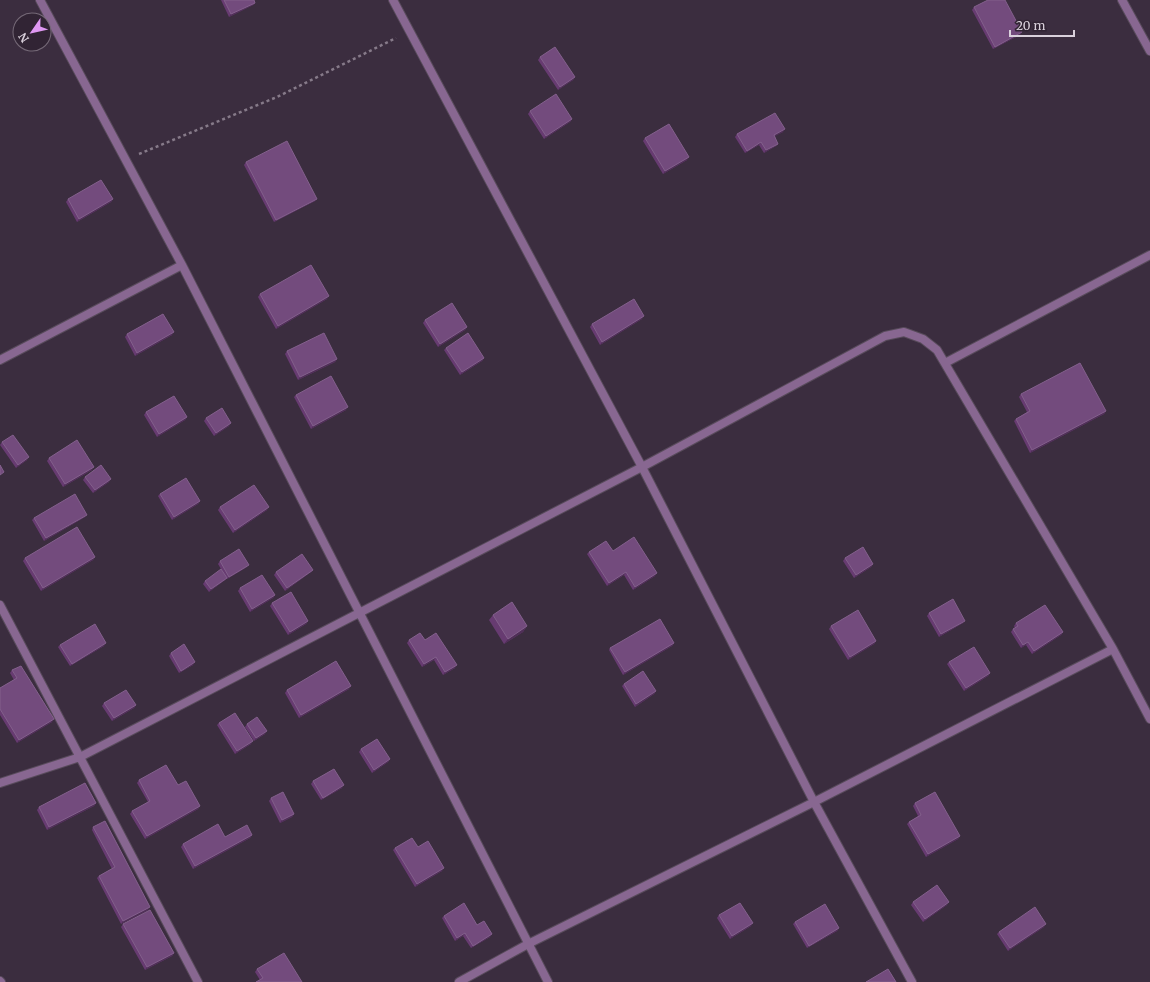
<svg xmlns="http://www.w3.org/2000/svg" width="1150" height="982" viewBox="0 0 1150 982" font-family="Merriweather,serif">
<rect width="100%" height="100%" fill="#3b2d3f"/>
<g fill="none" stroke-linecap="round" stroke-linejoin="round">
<defs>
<path id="street" d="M40 0 182 265 548 982
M393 0 642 467 885 336 904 332 923 339 937 350 1113 649 1150 719
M1122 0 1150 51
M0 360 182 265
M945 363 1150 255
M0 605 198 982
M0 783 80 757 642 467 814 802 912 982
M0 981 1 982
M459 982 528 944 814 802 1113 649"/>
</defs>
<use href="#street" stroke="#584b5b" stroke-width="10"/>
<path stroke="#867a89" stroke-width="2.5" stroke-dasharray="3 3" stroke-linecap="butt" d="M139 154 277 97 396 38"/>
<use href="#street" stroke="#886791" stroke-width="8"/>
</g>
<path fill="#673b71" d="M221 0H254L255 3 253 5 229 17Z
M974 7 1020 35 993 49 972 10Z
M540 57 575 77 573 80 558 90 538 60Z
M530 111 572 119 570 122 544 139 528 114Z
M783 132 774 136 778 144 776 146 764 153 759 145 745 153 735 137 737 134Z
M645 138 687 160 663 174 643 141Z
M246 162 315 201 274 222 244 165Z
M68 199H113L111 202 77 222 66 202Z
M260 294 327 299 276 329 258 297Z
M642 319 600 345 590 327 592 324Z
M425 320 467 327 465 330 438 347 423 323Z
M127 334 172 335 135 356 125 337Z
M446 348 484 358 482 361 460 375 444 350Z
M287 351 337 359 335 362 298 380 285 354Z
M1021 394 1106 411 1104 414 1030 453 1014 421 1016 419 1027 412 1019 397Z
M296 395 346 410 311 429 294 397Z
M146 412 187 417 185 420 157 437 144 415Z
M206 418 229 426 214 436 204 421Z
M2 442 27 460 16 468 0 445Z
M49 458 92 470 63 487 47 461Z
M85 477 109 482 93 493 83 480Z
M160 494 200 501 198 504 172 520 158 496Z
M220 507 267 510 233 533 218 510Z
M85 517 44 541 32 520 34 518Z
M613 551 655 576 633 590 624 575 607 586 587 554 589 552Z
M95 557 93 560 41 591 23 561 25 558Z
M845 558 873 564 871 567 854 578 843 561Z
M220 561 247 567 227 579 226 578 225 580 209 592 203 584 205 581 224 574 218 564Z
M313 570 311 572 285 591 274 575 276 572Z
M240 588 275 595 273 598 250 612 238 591Z
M272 603 308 621 306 624 288 635 270 606Z
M929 613 963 623 939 637 927 616Z
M493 615 527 626 523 632 504 644 489 620Z
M1016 623 1063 632 1061 635 1032 654 1026 645 1021 648 1011 632 1013 629 1015 628 1014 626Z
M831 626 876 641 874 644 848 660 829 629Z
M409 640H425L455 668 443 675 434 660 422 667 407 643Z
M674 643 672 646 623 675 609 650 610 648Z
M60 645 104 646 70 666 58 647Z
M171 653 193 665 179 673 169 656Z
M949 662 990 673 988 676 964 691 947 664Z
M12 670 52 722 17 743 0 715V688L14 680 10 673Z
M624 684 656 691 654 694 635 707 622 686Z
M349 689 299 718 285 693 287 690Z
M104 703 136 705 134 708 112 721 102 706Z
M219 723 251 744 235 754 217 725Z
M247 724 265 734 254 741 245 727Z
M361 749 390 759 388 762 372 773 359 752Z
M139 780 200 806 198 809 145 839 130 814 132 811 148 802 137 783Z
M313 781 342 788 321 800 311 784Z
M271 798 294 814 292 817 280 823 269 801Z
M96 803 94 806 47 830 37 810 39 807Z
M915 803 960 836 958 839 926 857 907 824 909 822 918 816 913 806Z
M93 827 148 910 121 924 97 878 99 876 112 869 92 830Z
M252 835 250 838 193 869 181 847 183 844 225 837Z
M418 847 442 871 415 887 393 850 395 848Z
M913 902 947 905 923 922 911 905Z
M719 915 751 926 730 939 717 918Z
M444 916 477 925 490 937 471 948 463 936 455 941 442 918Z
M795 922 839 928 837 931 807 948 793 924Z
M123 924 174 953 172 956 145 970 121 927Z
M1044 927 1008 951 997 934 999 932Z
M257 969 302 982 260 980 255 972Z"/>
<path fill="#502f58" d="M255 3 253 5 229 17 231 14Z
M1022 32 1020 35 993 49 995 47Z
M575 77 573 80 558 90 560 87Z
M572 119 570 122 544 139 546 136Z
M785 129 783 132 772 138 774 135Z
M761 142 759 145 745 153 747 151Z
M778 144 776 146 764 153 766 150Z
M689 157 687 160 663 174 665 171Z
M113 199 111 202 77 222 79 219Z
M317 199 315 201 274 222 276 220Z
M329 296 327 299 276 329 278 326Z
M644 316 642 319 600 345 602 342Z
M467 327 465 330 438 347 440 344Z
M174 332 172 335 135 356 137 353Z
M484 358 482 361 460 375 462 372Z
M337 359 335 362 298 380 300 377Z
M348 407 346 410 311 429 313 426Z
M1106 411 1104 414 1030 453 1032 450Z
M187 417 185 420 157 437 159 434Z
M231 423 229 426 214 436 216 433Z
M29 457 27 460 16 468 18 465Z
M94 467 92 470 63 487 65 484Z
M111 479 109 482 93 493 95 490Z
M200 501 198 504 172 520 174 517Z
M269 507 267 510 233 533 235 530Z
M87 515 85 517 44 541 46 538Z
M95 557 93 560 41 591 43 588Z
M873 564 871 567 854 578 856 575Z
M249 565 247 567 227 579 229 577Z
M313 570 311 572 285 591 287 588Z
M626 572 624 575 607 586 609 583Z
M657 573 655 576 633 590 635 587Z
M227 578 225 580 209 592 211 589Z
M275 595 273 598 250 612 252 609Z
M308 621 306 624 288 635 290 632Z
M965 621 963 623 939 637 941 634Z
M527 626 523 632 504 644 508 639Z
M1063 632 1061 635 1032 654 1034 651Z
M876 641 874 644 848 660 850 657Z
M1028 642 1026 645 1021 648 1023 645Z
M106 643 104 646 70 666 72 664Z
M674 643 672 646 623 675 625 672Z
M436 657 434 660 422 667 424 664Z
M195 662 193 665 179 673 181 671Z
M457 665 455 668 443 675 445 672Z
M990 673 988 676 964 691 966 688Z
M351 686 349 689 299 718 301 715Z
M656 691 654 694 635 707 636 704Z
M136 705 134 708 112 721 114 718Z
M54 719 52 722 17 743 19 740Z
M267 731 265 734 254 741 256 738Z
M253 741 251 744 235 754 237 751Z
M390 759 388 762 372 773 374 770Z
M344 785 342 788 321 800 323 798Z
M96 803 94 806 47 830 49 827Z
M200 806 198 809 145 839 147 836Z
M294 814 292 817 280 823 282 820Z
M252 835 250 838 193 869 195 866Z
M960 836 958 839 926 857 928 854Z
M444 868 442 871 415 887 417 884Z
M949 902 947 905 923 922 925 919Z
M150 907 148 910 121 924 123 921Z
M753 923 751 926 730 939 732 936Z
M1046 924 1044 927 1008 951 1010 948Z
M839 928 837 931 807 948 809 946Z
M465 933 463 936 455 941 457 938Z
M492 934 490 937 471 948 473 946Z
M174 953 172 956 145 970 147 967Z"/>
<path fill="#734b7d" stroke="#83608c" d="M224 0H254L255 3 231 14Z
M988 0H1005L1022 32 995 47 974 7Z
M555 47 575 77 560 87 540 57Z
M556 94 572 119 546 136 530 111Z
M775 113 785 129 774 135 778 144 766 150 761 142 747 151 737 134Z
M669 124 689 157 665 171 645 138Z
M287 141 317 199 276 220 246 162Z
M101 180 113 199 79 219 68 199Z
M311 265 329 296 278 326 260 294Z
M634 299 644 316 602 342 592 324Z
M452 303 467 327 440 344 425 320Z
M163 314 174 332 137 353 127 334Z
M324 333 337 359 300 377 287 351Z
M468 333 484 358 462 372 446 348Z
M1080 363 1106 411 1032 450 1016 419 1030 411 1021 394Z
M331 376 348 407 313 426 296 395Z
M174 396 187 417 159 434 146 412Z
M222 408 231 423 216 433 206 418Z
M13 435 29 457 18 465 2 442Z
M77 440 94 467 65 484 49 458Z
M0 465 4 472 0 475Z
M101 465 111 479 95 490 85 477Z
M186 478 200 501 174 517 160 494Z
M254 485 269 507 235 530 220 507Z
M75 494 87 515 46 538 34 518Z
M77 527 95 557 43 588 25 558Z
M634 537 657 573 635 587 626 572 609 583 589 552 606 541 613 551Z
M863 547 873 564 856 575 845 558Z
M239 549 249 565 229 577 220 561Z
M302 554 313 570 287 588 276 572Z
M221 569 227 578 211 589 205 581Z
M262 575 275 595 252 609 240 588Z
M291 592 308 621 290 632 272 603Z
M953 599 965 621 941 634 929 613Z
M512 602 527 626 508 639 493 615Z
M1045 605 1063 632 1034 651 1028 642 1023 645 1013 629 1018 626 1016 623Z
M858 610 876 641 850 657 831 626Z
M660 619 674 643 625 672 610 648Z
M95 624 106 643 72 664 60 645Z
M420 633 425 640 436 633 457 665 445 672 436 657 424 664 409 640Z
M184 644 195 662 181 671 171 653Z
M974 647 990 673 966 688 949 662Z
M336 661 351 686 301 715 287 690Z
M21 666 54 719 19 740 0 709V688L17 678 12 670Z
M643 671 656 691 636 704 624 684Z
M126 690 136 705 114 718 104 703Z
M235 713 253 741 237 751 219 723Z
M257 717 267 731 256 738 247 724Z
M377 739 390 759 374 770 361 749Z
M166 765 178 785 186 781 200 806 147 836 132 811 150 801 139 780Z
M334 769 344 785 323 798 313 781Z
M85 783 96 803 49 827 39 807Z
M283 792 294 814 282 820 271 798Z
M935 792 960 836 928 854 909 822 921 815 915 803Z
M105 821 150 907 123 921 99 876 115 867 93 827Z
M218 824 225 837 247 825 252 835 195 866 183 844Z
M412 838 418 847 428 841 444 868 417 884 395 848Z
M937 885 949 902 925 919 913 902Z
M464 903 477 925 484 921 492 934 473 946 465 933 457 938 444 916Z
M740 903 753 923 732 936 719 915Z
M825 904 839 928 809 946 795 922Z
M1035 907 1046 924 1010 948 999 932Z
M150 910 174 953 147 967 123 924Z
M284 953 302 982H256L263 978 257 969Z
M888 969 896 982H866Z"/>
<g transform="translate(32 32) rotate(236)"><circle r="19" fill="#312434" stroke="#756977"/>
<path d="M0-3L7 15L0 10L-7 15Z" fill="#df98f2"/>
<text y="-6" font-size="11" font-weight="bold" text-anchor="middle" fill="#dad1dc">N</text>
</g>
<path d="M1010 30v6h64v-6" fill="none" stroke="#dad1dc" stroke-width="2"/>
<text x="1016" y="30" font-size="12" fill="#dad1dc" stroke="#312434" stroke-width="3" paint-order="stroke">20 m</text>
</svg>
